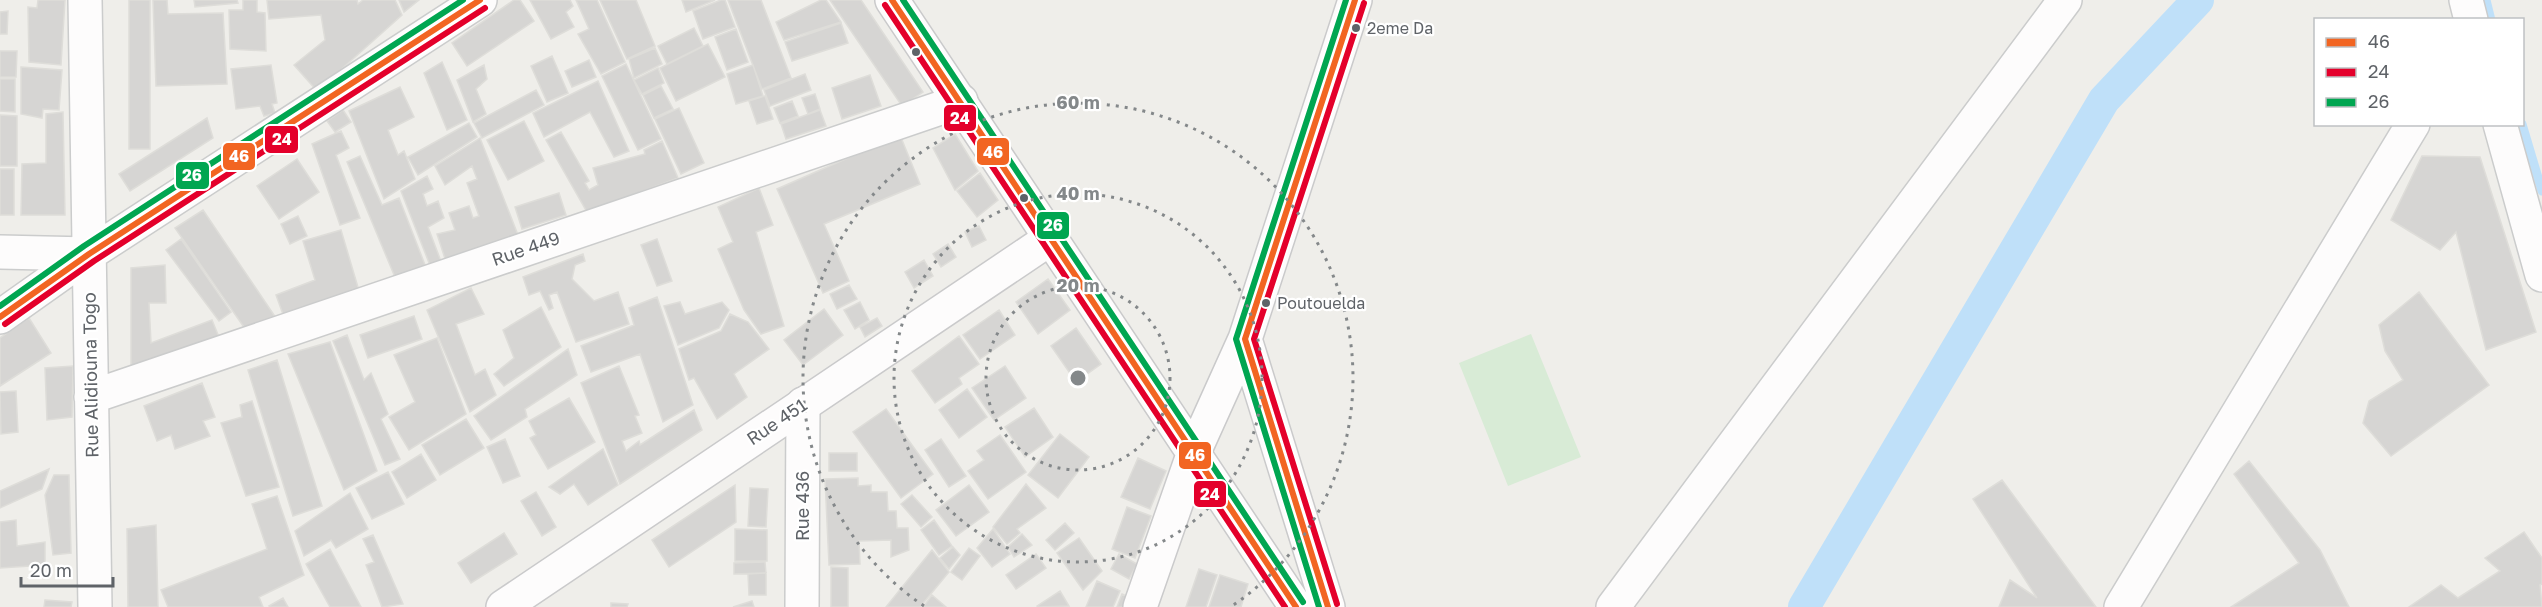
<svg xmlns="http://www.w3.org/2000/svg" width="2542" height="607" viewBox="0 0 2542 607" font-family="'Golos Text',sans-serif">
<rect width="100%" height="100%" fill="#efeeea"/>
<path fill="#d8ebd6" d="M1531 334 1581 457 1508 486 1459 363Z"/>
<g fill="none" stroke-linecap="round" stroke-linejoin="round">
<path stroke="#bfe0f9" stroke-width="9" d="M2486 0 2491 20
M2522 124 2542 191"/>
<path stroke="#bfe0f9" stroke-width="32" d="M1804 607 2104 100 2198 0"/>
</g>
<path fill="#d6d5d3" stroke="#deddd9" stroke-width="1.5" d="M38 0H65L61 65 29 62 28 7 37 8Z
M129 0H150V149H129Z
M153 0H167L168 14 223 13 227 84 156 86Z
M194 0H237L238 3 195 7Z
M243 0H257V12L265 13 266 51 230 49 229 10H243Z
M267 0H357L358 4 363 0H395L402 15 317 91 294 65 325 40 321 15 269 19Z
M399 0H419L404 12Z
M514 0H520L534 21 467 66 452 43Z
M530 0H570L573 6 566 12 574 27 551 39Z
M576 0H597L625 62 601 74 578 34 589 29Z
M600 0H636L655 46 627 59Z
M682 0H715L686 12Z
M721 0H725L735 27 703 39 693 11Z
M728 0H761L791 78 762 89Z
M821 0H826L841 22 784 40 776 22Z
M830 0H861L923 92 902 106Z
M8 11 7 34H0V12Z
M841 23 848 43 792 61 785 42Z
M694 28 703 46 667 64 658 46Z
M736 29 748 62 727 70 715 37Z
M708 44 725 77 676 101 660 68Z
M655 48 662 64 634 78 629 59Z
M0 51H17L16 77H0Z
M552 56 568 93 547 102 531 66Z
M589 60 596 77 572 87 565 71Z
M442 62 467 120 447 130 424 73Z
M626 64 661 139 638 150 602 76Z
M271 65 277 103 272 104 275 113 264 116 260 106 236 109 231 69Z
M484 65 487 79 476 89 486 114 473 122 457 80Z
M753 65 763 96 736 104 727 74Z
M21 67 62 70 59 110 43 109 42 118 21 114Z
M658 68 664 83 642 94 634 80Z
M805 74 811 90 770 106 764 90Z
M870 75 881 106 842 119 832 88Z
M0 79H15V112L0 111Z
M598 81 629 151 614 157 590 112 544 137 533 113Z
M661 86 673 109 654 118 643 95Z
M400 87 414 117 388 130 398 155 404 151 415 179 384 199 349 111Z
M536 90 544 105 482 138 474 123Z
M815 94 820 109 808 114 802 98Z
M765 96 773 119 757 124 749 101Z
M792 101 798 116 780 123 774 108Z
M679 108 704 163 681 174 655 119Z
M343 110 351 122 335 132 327 121Z
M820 110 826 126 786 139 781 124Z
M63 112 65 215H21L22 164 46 163V114Z
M0 115 17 116V166H0Z
M207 118 213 138 130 191 119 174Z
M524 121 544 161 508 180 487 140Z
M469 123 477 137 418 175 408 157Z
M341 131 349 148 336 155 360 218 340 225 312 144Z
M561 132 589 181 585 183 589 190 598 185 593 168 645 154 644 150 662 141 678 178 587 212 546 140Z
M955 134 978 171 955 190 933 148Z
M900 135 920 184 824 224 849 281 823 293 777 189Z
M480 138 520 240 448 268 437 234 455 230 449 213 469 206 473 218 479 216 467 183 477 179 472 166 445 185 435 166Z
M360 156 382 205 399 198 427 270 397 282 347 162Z
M2422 156 2480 157 2536 332 2486 350 2456 232 2440 250 2391 220Z
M297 159 319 192 279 219 257 186Z
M0 169H14V215H0Z
M980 173 998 200 977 217 957 191Z
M427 176 433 189 423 194 427 206 438 201 444 218 428 227 442 264 431 268 401 191Z
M759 188 773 225 756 232 784 326 761 334 744 310 718 249 733 242 718 207Z
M559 193 566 215 522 229 515 207Z
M203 210 276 318 248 333 175 228Z
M298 216 307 236 290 244 281 224Z
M979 226 986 240 972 247 965 232Z
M341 230 360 294 285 320 276 295 315 280 303 241Z
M181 239 231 312 219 321 166 250Z
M657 239 672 281 657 286 641 245Z
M948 244 956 257 941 267 933 254Z
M583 254 585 261 575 265 572 279 594 301 618 292 629 324 576 342 557 292 549 295 553 308 549 310 540 291 529 295 523 277Z
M924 260 933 276 914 288 905 272Z
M165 265 166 303H149L151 343 212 320 219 337 131 370V268Z
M1048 279 1070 310 1038 334 1016 302Z
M849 285 857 299 837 309 830 294Z
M471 288 484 314 456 324 475 375 485 369 496 395 470 412 427 310Z
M2419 292 2489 385 2391 456 2363 423 2369 401 2403 380 2385 351 2379 325Z
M657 297 693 405 663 422 640 354 591 372 581 346 634 325 629 308Z
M680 302 685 314 722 302 729 310 719 328 678 345 664 306Z
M860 302 869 320 855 329 844 310Z
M541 307 561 347 504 386 494 374 514 358 503 330Z
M824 309 843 335 803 365 784 340Z
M999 310 1015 335 980 359 963 335Z
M730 314 748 322 769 349 734 374 747 397 717 419 694 378 689 380 679 349 721 331Z
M414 316 422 339 368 358 360 335Z
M29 318 51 353 0 386V338Z
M877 318 882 326 865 337 860 327Z
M1076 328 1101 364 1076 382 1051 346Z
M347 335 364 380 371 373 388 414 381 419 400 459 385 465 333 341Z
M959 336 979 364 959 378 962 384 935 403 912 371Z
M437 338 466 414 409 450 389 417 415 402 394 355Z
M330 342 377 471 344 490 288 354Z
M568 349 577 375 525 409 527 417 491 440 474 416Z
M277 360 322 506 293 516 248 370Z
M73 366 72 417 47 420 45 368Z
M619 366 639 415 635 416 642 433 622 441 626 451 639 441 640 445 694 410 702 430 620 484 581 383Z
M1005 366 1026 398 994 420 972 388Z
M202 383 215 417 203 421 210 436 175 449 171 435 157 441 144 406Z
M967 389 987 417 959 438 939 410Z
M16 391 18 432 1 434 0 392Z
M569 398 595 442 548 469 530 438 536 435 529 421Z
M252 401 279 487 246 496 221 423 242 417 240 405Z
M1034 408 1053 437 1025 457 1005 427Z
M886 409 933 474 901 498 853 432Z
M466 419 484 448 440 475 422 445Z
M1060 434 1089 457 1058 498 1028 475Z
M1000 435 1026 472 988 499 968 471 984 460 977 451Z
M505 439 520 476 503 483 487 447Z
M941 439 966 476 949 487 925 450Z
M603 449 618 485 588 505 574 484 560 494 549 487Z
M829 453H857V471H829Z
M421 454 436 480 407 498 392 472Z
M1138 458 1166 471 1150 509 1121 497Z
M2249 461 2320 550 2349 607H2231L2299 563 2234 474Z
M49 469 42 489 0 508V491Z
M388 472 404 504 372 519 356 488Z
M54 475H69L71 553 53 555 45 495Z
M858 478V486L871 485V492H887L888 511H896L897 528H908L909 550 891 557V540L859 541 860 564 829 565 825 479Z
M2002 480 2096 607H1999L2010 580 2037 598 1973 499Z
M1026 484 1046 508 1017 529 1020 533 1007 544 993 527Z
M735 485 736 522 669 567 652 540Z
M969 485 989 512 956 536 936 510Z
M750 488 768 489 766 527 748 526Z
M536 492 556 527 542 536 521 501Z
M350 493 368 529 336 548 331 540 304 556 295 531Z
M912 495 932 517 921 527 901 504Z
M277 496 304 575 259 597 263 607H168L161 590 267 549 252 504Z
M1127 507 1151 516 1135 558 1112 549Z
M16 520 17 546 45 542V565L0 568V522Z
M934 520 952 546 939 555 921 530Z
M1065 523 1074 533 1055 550 1046 540Z
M156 525 158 607H128L127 529Z
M735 529 767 530V561H735Z
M993 529 1010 554 992 567 977 548Z
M2524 532 2542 558V584L2540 585 2542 607H2409L2441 585 2458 598 2500 571 2485 558Z
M504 533 517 554 471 583 458 563Z
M1022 534 1032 545 1014 557 1008 547Z
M373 535 403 604 382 607 366 565 374 562 363 539Z
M1079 538 1102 571 1083 590 1057 553Z
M953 547 960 555 949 569 940 558Z
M969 548 980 556 962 580 951 572Z
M330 549 361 607H330L306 564Z
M932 550 949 572 920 607H886Z
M1036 554 1046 568 1016 589 1006 575Z
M1119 554 1137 564 1129 579 1111 569Z
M765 562 766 573 734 574V563Z
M831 567 848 568V607H831Z
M1199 569 1217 575 1206 607H1186Z
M766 573V595H749L748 574Z
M1220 575 1248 584 1241 607H1209Z
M1097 581 1120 591 1113 607H1086Z
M1060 591 1069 606 1038 607 1037 606Z
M1122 594 1133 599 1130 607H1117Z
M932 595 946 607H923Z
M283 598 288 607H270L269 606Z
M45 600 72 602 71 607H44Z
M752 601 754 607H733Z
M611 603 628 604 627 607H611Z"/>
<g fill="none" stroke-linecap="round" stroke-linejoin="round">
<defs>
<path id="street" d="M85 0 95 607
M2466 0 2471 20
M2500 124 2542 275
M0 252 89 254
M0 317 89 254 480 0
M91 397 961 101
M802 607 803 404
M1613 607 2065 0
M2121 607 2413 124"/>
<path id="secondary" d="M892 0 1296 607
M1245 339 1328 607
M503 607 1051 238
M1140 607 1194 452 1245 339 1355 0"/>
</defs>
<use href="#street" stroke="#cbcccc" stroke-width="36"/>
<use href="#secondary" stroke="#cacacb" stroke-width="36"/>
<use href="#street" stroke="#fdfcfc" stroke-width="33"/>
<use href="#secondary" stroke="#fdfcfc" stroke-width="33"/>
<defs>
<path id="bus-1" d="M892 0 1296 607
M0 317 89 254 480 0
M1328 607 1245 339 1355 0"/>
<path id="bus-2" d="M885 5 1285 607
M5 324 94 261 485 8
M1337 604 1254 339 1364 3"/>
<path id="bus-3" d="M903 0 1303 602
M0 306 84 246 463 0
M1319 607 1236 339 1346 0"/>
</defs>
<use href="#bus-1" stroke="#fff" stroke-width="10"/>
<use href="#bus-2" stroke="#fff" stroke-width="10"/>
<use href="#bus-3" stroke="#fff" stroke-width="10"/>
<use href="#bus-1" stroke="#f26522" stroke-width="6"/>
<use href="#bus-2" stroke="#e4002b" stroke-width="6"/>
<use href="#bus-3" stroke="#00a651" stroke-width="6"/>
</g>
<g fill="none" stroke="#84888a" stroke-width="3" stroke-dasharray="3 6">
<circle cx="1078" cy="378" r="92"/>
<circle cx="1078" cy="378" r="184"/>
<path d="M924 606A275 275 0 1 1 1232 606"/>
</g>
<g fill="#5f6368" stroke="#fff" stroke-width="2">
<circle cx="1356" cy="28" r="5"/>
<circle cx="916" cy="52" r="5"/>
<circle cx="1024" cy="198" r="5"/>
<circle cx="1266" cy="303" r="5"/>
</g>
<g text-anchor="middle" stroke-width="4.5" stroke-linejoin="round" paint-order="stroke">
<g font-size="16" fill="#5f6368" stroke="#fff" text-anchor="start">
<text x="1367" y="34">2eme Da</text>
<text x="1277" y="309">Poutouelda</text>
</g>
<g font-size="18" fill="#5f6368" stroke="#fff">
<text transform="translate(526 249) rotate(-19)" y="6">Rue 449</text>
<text transform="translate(91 375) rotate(-91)" y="6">Rue Alidiouna Togo</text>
<text transform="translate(777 422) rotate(-34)" y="6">Rue 451</text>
<text transform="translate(803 506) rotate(-90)" y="6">Rue 436</text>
</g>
</g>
<circle cx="1078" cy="378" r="9" fill="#84888a" stroke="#fff" stroke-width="3"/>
<g font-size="18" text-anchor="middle" font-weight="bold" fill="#84888a" stroke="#fff" stroke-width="4.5" stroke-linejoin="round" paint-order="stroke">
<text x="1078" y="109">60 m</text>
<text x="1078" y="200">40 m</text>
<text x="1078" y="292">20 m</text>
</g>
<g stroke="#fff" stroke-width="2">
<rect x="943" y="104" width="34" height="28" rx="6" fill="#e4002b"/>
<rect x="264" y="125" width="35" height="29" rx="6" fill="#e4002b"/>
<rect x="976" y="137" width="34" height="29" rx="6" fill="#f26522"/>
<rect x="222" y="142" width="34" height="29" rx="6" fill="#f26522"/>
<rect x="175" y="161" width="35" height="29" rx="6" fill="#00a651"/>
<rect x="1036" y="211" width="34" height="29" rx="6" fill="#00a651"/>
<rect x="1178" y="441" width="34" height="29" rx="6" fill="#f26522"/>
<rect x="1193" y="480" width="34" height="28" rx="6" fill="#e4002b"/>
</g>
<g font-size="16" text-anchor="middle" font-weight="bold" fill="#fff">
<text x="960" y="124">24</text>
<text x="282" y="145">24</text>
<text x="993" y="158">46</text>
<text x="239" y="162">46</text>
<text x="192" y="181">26</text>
<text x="1053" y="231">26</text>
<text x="1195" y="461">46</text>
<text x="1210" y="500">24</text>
</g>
<rect x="2314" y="18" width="210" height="108" fill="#ffffff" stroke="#bfc1c3" stroke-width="1.5"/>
<rect x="2326" y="38" width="30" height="9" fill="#f26522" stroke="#bfc1c3" stroke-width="1.5"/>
<text x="2368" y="48" font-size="18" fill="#5f6368">46</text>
<rect x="2326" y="68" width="30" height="9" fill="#e4002b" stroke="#bfc1c3" stroke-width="1.5"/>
<text x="2368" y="78" font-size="18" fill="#5f6368">24</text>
<rect x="2326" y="98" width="30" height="9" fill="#00a651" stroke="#bfc1c3" stroke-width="1.5"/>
<text x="2368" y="108" font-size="18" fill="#5f6368">26</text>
<path d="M21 577v9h92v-9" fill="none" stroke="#5f6368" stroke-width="3"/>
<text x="30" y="577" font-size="18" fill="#5f6368" stroke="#ffffff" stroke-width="4.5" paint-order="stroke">20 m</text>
</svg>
